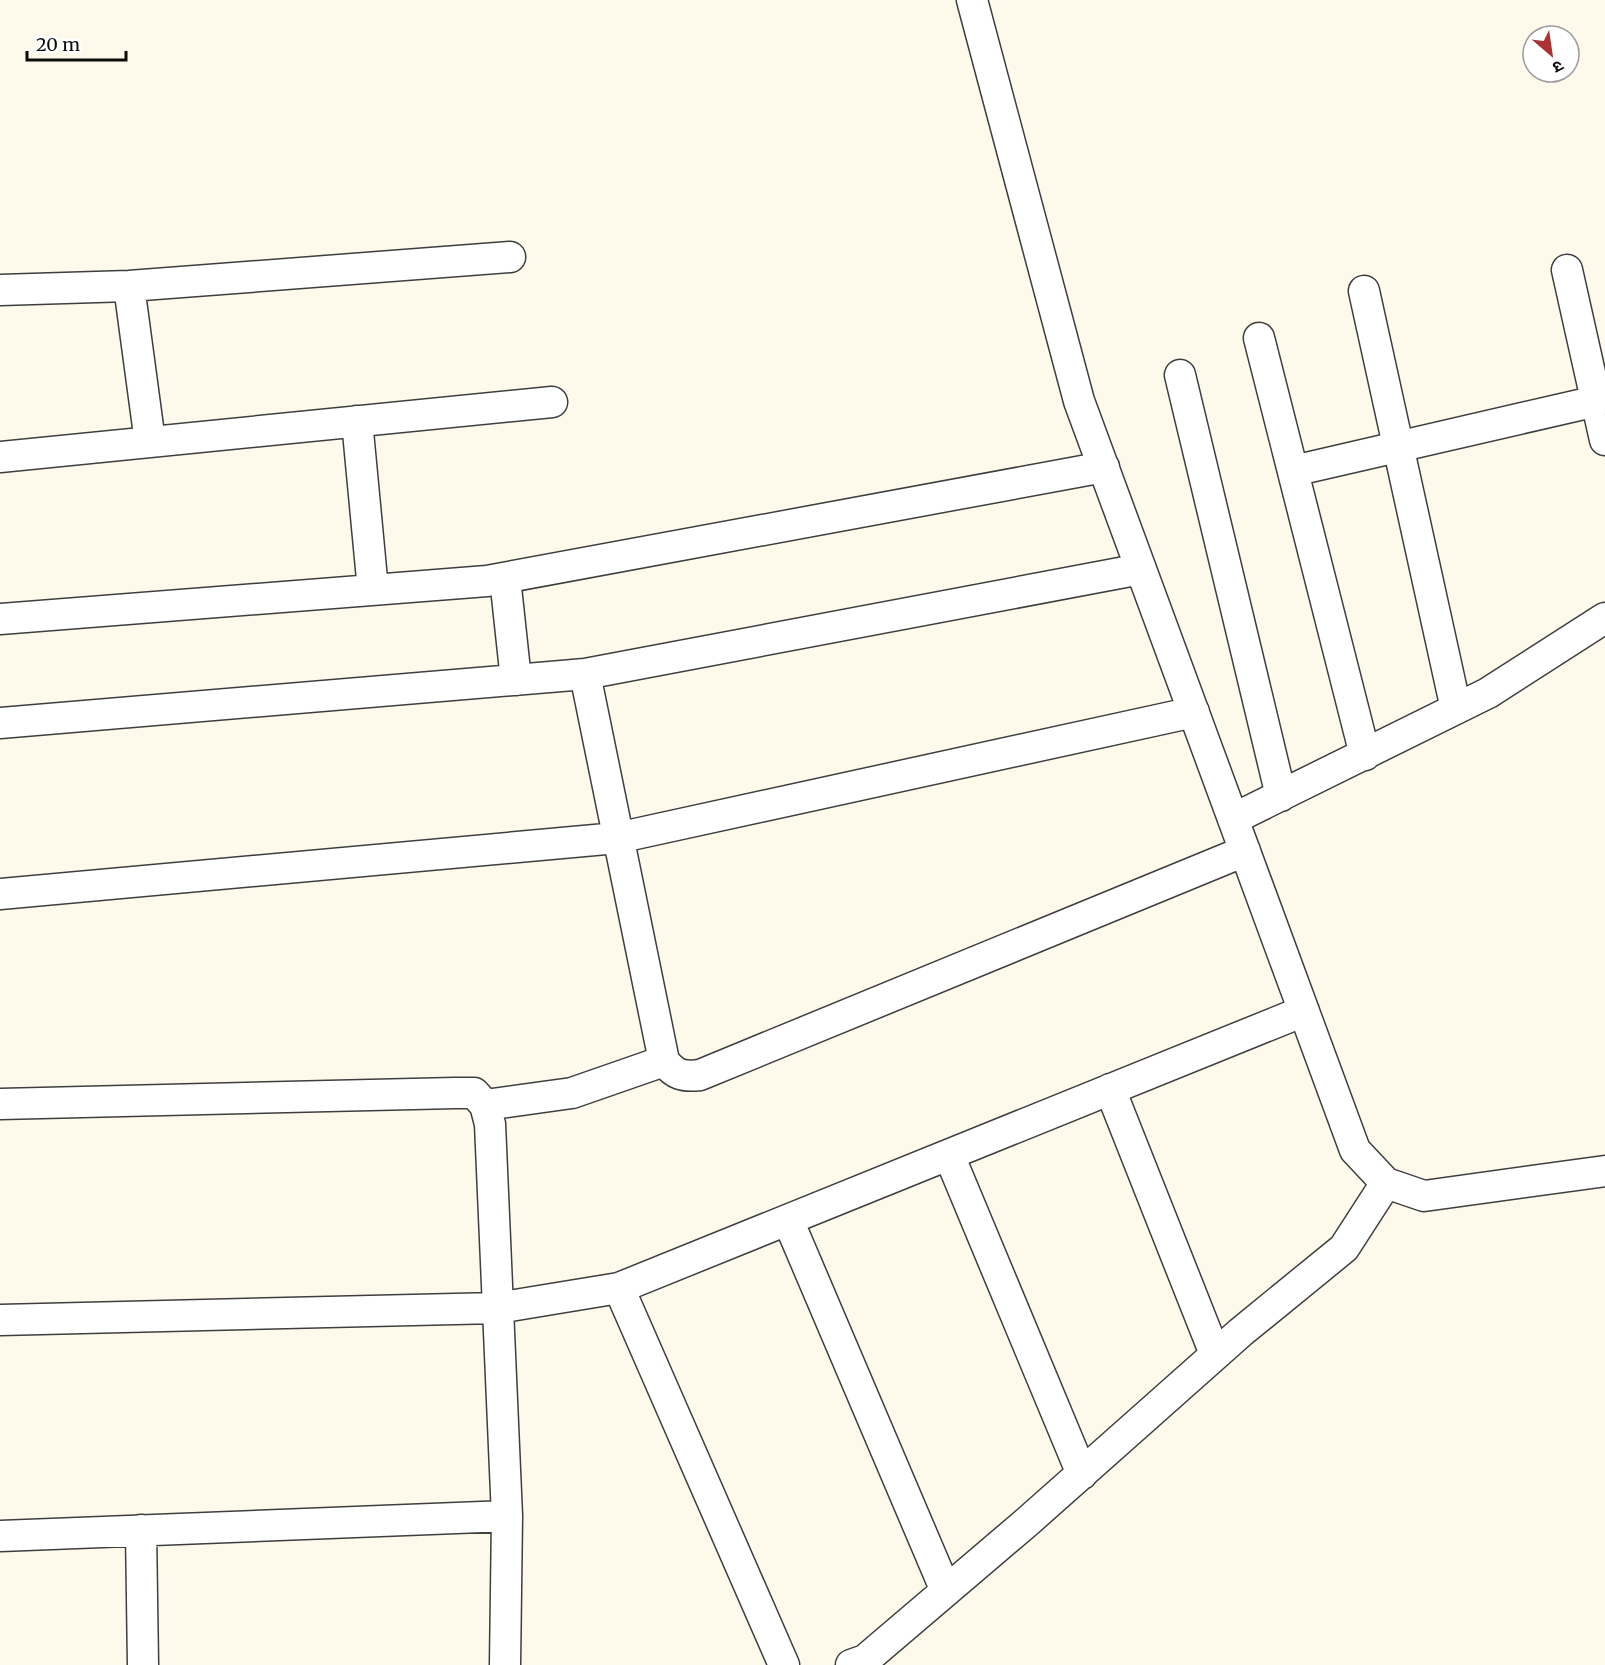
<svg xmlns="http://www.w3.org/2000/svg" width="1605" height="1665" viewBox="0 0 1605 1665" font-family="Merriweather,'Noto Sans Devanagari',serif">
<rect width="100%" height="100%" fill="#fdfaec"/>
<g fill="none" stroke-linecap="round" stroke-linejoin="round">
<defs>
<path id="street" d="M972 0 1079 401 1355 1150 1386 1183 1424 1196 1605 1171
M1567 270 1605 440
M129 286 150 442
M0 290 129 286 510 257
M1364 291 1456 709
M1259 338 1365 755
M1180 375 1281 796
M357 421 373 590
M0 457 552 402
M1293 471 1605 399
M505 578 516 680
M0 619 487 581 1104 467
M585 674 664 1061C675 1075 683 1077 700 1075L1245 851
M0 723 585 674 1141 569
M1233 819 1488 693 1605 618
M0 894 617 838 1194 712
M1110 1089 1215 1354
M0 1104 455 1093H474L485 1105 490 1124 507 1516 505 1665
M485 1105 572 1093 664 1061
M949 1155 1082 1474
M788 1220 946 1591
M619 1288 784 1665
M0 1320 497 1308 619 1288 1304 1011
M141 1530 143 1665
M0 1536 507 1516
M851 1665 865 1660 1027 1522 1241 1332 1344 1248 1386 1183"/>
</defs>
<use href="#street" stroke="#3e3e3e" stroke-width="33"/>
<use href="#street" stroke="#fff" stroke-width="30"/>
</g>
<g transform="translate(1551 54) rotate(151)"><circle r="28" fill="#ffffff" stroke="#9d9d9d" stroke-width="1.5"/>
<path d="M0-4.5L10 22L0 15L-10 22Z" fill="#ac3234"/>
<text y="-9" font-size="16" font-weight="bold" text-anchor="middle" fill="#0b0b0b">उ</text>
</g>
<path d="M27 51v9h99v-9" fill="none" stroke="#0b0b0b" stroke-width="3"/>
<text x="36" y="51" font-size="18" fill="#0b0b0b" stroke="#ffffff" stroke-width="4.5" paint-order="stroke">20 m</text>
</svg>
